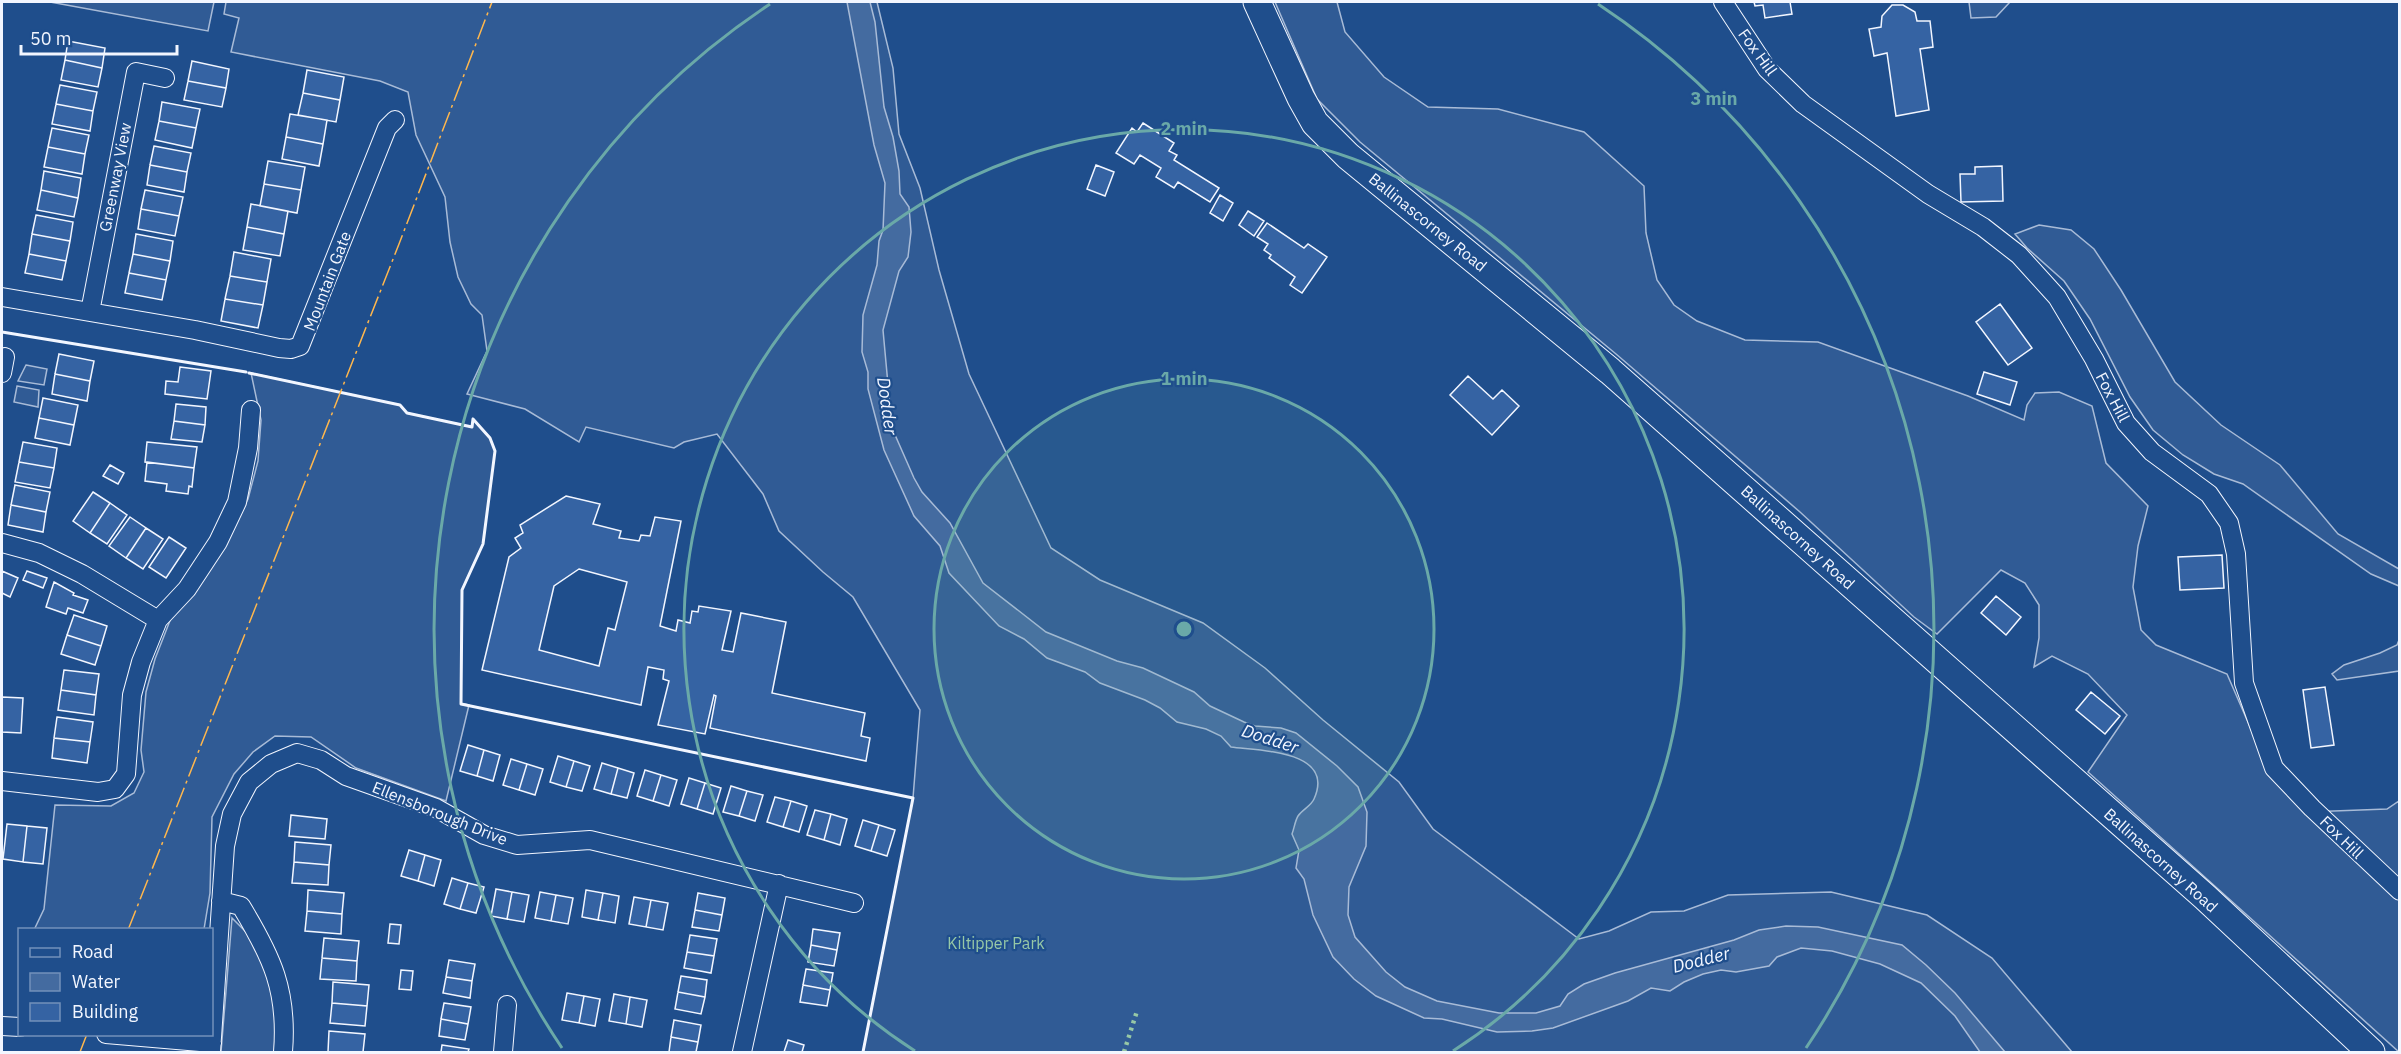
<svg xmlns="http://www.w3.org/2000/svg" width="2401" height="1054" viewBox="0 0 2401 1054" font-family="'IBM Plex Sans',sans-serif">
<rect width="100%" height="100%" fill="#1f4e8c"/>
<path fill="#305b95" stroke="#a8bbd7" stroke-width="1.5" d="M50 2H214L208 31Z
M226 2H877L893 68 899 134 920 188 939 270 969 374 1051 548 1100 580 1203 623 1265 668 1323 720 1399 782 1433 829 1579 939 1609 931 1651 912 1684 911 1728 895 1831 892 1927 915 1992 958 2072 1052H863L913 798 920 710 853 597 823 572 779 531 763 494 717 434 684 442 674 448 586 427 579 442 525 409 467 394 487 351 482 315 471 304 458 277 450 242 445 197 416 135 408 92 380 81 231 52 239 18 224 14Z
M1275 2H1337L1345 32 1384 77 1428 107 1498 109 1584 132 1644 186 1646 233 1657 280 1674 305 1697 321 1745 340 1818 342 1968 396 2024 420 2027 405 2035 393 2059 392 2092 406 2106 463 2148 506 2138 546 2133 587 2141 630 2156 645 2227 674 2258 745 2307 812 2387 809 2399 801V1052L2088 772 2127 715 2088 674 2052 656 2034 667 2039 638V605L2025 583 2001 570 1937 634 1914 617 1800 512 1616 354 1360 142 1317 99Z
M1969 2H2010L1996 17 1971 18Z
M2039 225 2071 230 2094 249 2121 290 2175 382 2221 425 2280 465 2338 534 2399 569V586L2371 574 2243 484 2214 474 2183 455 2153 430 2130 397 2090 319 2064 281 2027 248 2015 234Z
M26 365 47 369 44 385 18 381Z
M251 373 400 405 407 413 472 427 473 419 490 438 495 451 483 544 462 590 461 703 469 705 446 801 356 768 311 737 275 736 253 752 234 774 212 817 210 893 204 929 34 930 44 909 55 805 111 806 134 793 144 772 141 750 146 692 155 659 171 618 221 553 248 499 258 461 261 420Z
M17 386 39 390 38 407 14 402Z
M2399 640V671L2337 680 2332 674 2344 665 2380 653 2397 645Z
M232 918 254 940 276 1000V1052H221Z"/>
<path fill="#446ba0" stroke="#a8bbd7" stroke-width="1.5" d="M847 2H870L875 22 884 107 893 137 899 171 900 194 909 207 911 232 908 257 899 271 883 330 892 428 914 478 922 492 950 523 983 583 1046 632 1117 661 1143 668 1194 692 1210 706 1244 722 1255 726 1281 728 1296 733 1337 766 1358 787 1367 812 1366 846 1349 887 1348 915 1355 937 1386 972 1405 987 1437 1001 1499 1013H1536L1560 1006 1568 994 1584 984 1615 973 1734 940 1759 930 1786 926 1818 927 1902 945 1926 965 1955 993 2005 1052H1980L1955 1016 1921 983 1880 964 1832 951 1801 948 1777 957 1769 966 1736 972 1721 970 1703 974 1684 982 1670 991 1651 988 1628 1001 1553 1028 1532 1031 1497 1032 1442 1019 1424 1018 1376 996 1354 979 1333 957 1313 915 1304 879 1296 868 1299 850 1292 834C1294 829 1295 821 1298 816 1303 809 1311 806 1314 799 1336 750 1259 751 1231 747L1221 736 1206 729 1177 722 1160 708 1145 700 1100 683 1085 672 1047 658 1024 639 999 626 949 573 940 546 914 516 884 450 868 389V372L862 352 863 315 877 265 879 241 883 230 885 183 874 145Z"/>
<path fill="#3563a3" stroke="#f2f6ff" stroke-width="1.5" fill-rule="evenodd" d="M1754 2H1790L1792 14 1765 18 1763 5 1755 6Z
M1892 5H1903L1915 12 1917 21H1930L1933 47 1920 49 1929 110 1896 116 1887 53 1874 56 1869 29 1881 27 1882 16Z
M68 41 105 48 102 68 65 60Z
M65 60 102 68 98 87 61 80Z
M192 61 229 69 226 88 188 81Z
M307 70 344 77 340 100 303 93Z
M188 81 226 88 222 107 184 100Z
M60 85 97 92 93 111 56 104Z
M303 93 340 100 336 122 298 115Z
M162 102 200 109 196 128 159 121Z
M56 104 93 111 90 131 52 124Z
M290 114 327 120 323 144 286 137Z
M159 121 196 128 192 148 155 140Z
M1143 123 1174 143 1169 151 1177 155 1174 160 1219 188 1210 202 1178 182 1174 188 1156 177 1161 168 1140 155 1134 164 1116 153 1132 128 1137 132Z
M52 128 89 135 85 154 48 147Z
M286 137 323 144 319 166 282 159Z
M154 146 191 153 187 172 150 165Z
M48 147 85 154 82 174 44 167Z
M268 161 305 167 301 190 264 184Z
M150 165 187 172 184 192 147 185Z
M1096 165 1114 172 1105 196 1087 189Z
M2002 166 2003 201 1961 202 1960 174H1975V167Z
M44 171 81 178 78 198 41 190Z
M264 184 301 190 297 213 260 206Z
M41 190 78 198 74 217 37 210Z
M145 190 183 197 179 216 141 209Z
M1220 195 1233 203 1223 221 1210 213Z
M251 204 288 211 284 234 247 227Z
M141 209 179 216 175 236 138 229Z
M1248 211 1264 221 1254 236 1239 225Z
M36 215 73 222 70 241 32 234Z
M1267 223 1304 248 1308 244 1327 257 1302 293 1290 285 1295 277 1269 258 1271 255 1264 250 1268 244 1257 237Z
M247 227 284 234 280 256 243 250Z
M32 234 70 241 66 261 29 254Z
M136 234 173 241 170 261 133 254Z
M234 252 271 259 267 282 230 276Z
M29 254 66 261 62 280 25 273Z
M133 254 170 261 166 280 129 273Z
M129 273 166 280 162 300 125 293Z
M230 276 267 282 263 305 225 299Z
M225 299 263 305 258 328 221 321Z
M2000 304 2032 348 2008 365 1976 322Z
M59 354 94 361 90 381 55 374Z
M180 367 211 371 207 399 165 394 166 381 178 382Z
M1984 372 2017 382 2010 405 1977 394Z
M55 374 90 381 87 401 52 394Z
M1468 376 1493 399 1502 390 1519 406 1492 435 1450 395Z
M43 398 78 405 74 425 39 418Z
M176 404 206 407 205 425 174 421Z
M39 418 74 425 70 445 35 438Z
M174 421 205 425 202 442 171 439Z
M23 442 57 448 54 468 19 462Z
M147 442 197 447 194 468 145 462Z
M19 462 54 468 50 488 15 482Z
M147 462 194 468 192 487 189 486 188 494 166 491 167 484 145 481Z
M110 465 124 473 118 484 103 476Z
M15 485 50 492 46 512 11 505Z
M93 492 110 503 90 533 73 521Z
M566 496 600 504 593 524 621 531 619 538 639 541 641 535 650 536 655 517 681 521 660 626 676 631 678 620 690 623 692 611 698 612 699 606 731 611 722 650 733 652 741 613 786 622 772 693 865 713 861 736 870 738 866 761 710 728 716 696 714 695 705 734 658 725 669 681 663 679 664 670 648 667 641 705 482 670 509 557 521 548 515 538 523 533 520 525ZM579 569 627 582 615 630 608 628 599 666 539 650 554 586Z
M110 503 127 515 107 544 90 533Z
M11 505 46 512 43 532 8 525Z
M130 517 146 528 126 558 109 546Z
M146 528 163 539 143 569 126 558Z
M169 537 186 548 166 578 149 567Z
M2222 555 2224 588 2180 590 2178 557Z
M2 571 18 578 10 597 2 593Z
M27 571 47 578 43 588 23 580Z
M54 582 74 593 73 595 88 600 83 613 68 608 66 614 46 607Z
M1996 596 2021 617 2006 635 1981 613Z
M74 615 107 626 101 646 67 635Z
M67 635 101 646 95 665 61 654Z
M64 670 99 674 96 695 61 690Z
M2325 687 2334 745 2311 748 2303 690Z
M61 690 96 695 94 715 58 710Z
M2091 692 2120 716 2105 734 2076 710Z
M2 697 23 698 21 733 2 732Z
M57 717 93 722 90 742 54 738Z
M54 738 90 742 87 763 52 758Z
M468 745 484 750 477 776 460 771Z
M484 750 500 755 493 781 477 776Z
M558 756 574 761 566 787 550 782Z
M511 759 527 764 519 790 503 785Z
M574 761 590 766 582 791 566 787Z
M602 763 618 768 611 794 594 789Z
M527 764 543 769 535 795 519 790Z
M618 768 634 773 627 798 611 794Z
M645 770 661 775 653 801 637 796Z
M661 775 677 780 669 806 653 801Z
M689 778 705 783 697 809 681 804Z
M705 783 721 788 713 814 697 809Z
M731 786 747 791 739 816 723 812Z
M747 791 763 795 755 821 739 816Z
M775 797 791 801 783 827 767 822Z
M791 801 807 806 799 832 783 827Z
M815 810 831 814 824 840 807 835Z
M831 814 847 819 840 845 824 840Z
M291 815 327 819 325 839 289 836Z
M863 820 879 825 871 851 855 846Z
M7 824 27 826 23 862 3 859Z
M879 825 895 830 887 856 871 851Z
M27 826 47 828 43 864 23 862Z
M295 842 331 845 329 865 294 862Z
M409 850 425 855 418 881 401 876Z
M425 855 441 860 434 886 418 881Z
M294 862 329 865 328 885 292 883Z
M452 878 468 883 460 909 444 904Z
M468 883 484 887 476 913 460 909Z
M496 889 512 892 507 919 491 916Z
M308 890 344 893 342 914 307 911Z
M586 890 603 893 598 920 582 917Z
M512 892 529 895 524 922 507 919Z
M540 892 556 895 551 921 535 918Z
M603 893 619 896 615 923 598 920Z
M698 893 725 898 722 915 695 910Z
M556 895 573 898 568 924 551 921Z
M634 897 651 900 646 927 629 924Z
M651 900 668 903 663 930 646 927Z
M695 910 722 915 719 931 692 927Z
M307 911 342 914 341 934 305 931Z
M390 924 401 925 399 944 388 943Z
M813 929 840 933 837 950 811 945Z
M690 935 717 939 714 956 687 952Z
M324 938 359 941 357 961 322 958Z
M811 945 837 950 834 966 808 962Z
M687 952 714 956 711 973 684 968Z
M322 958 357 961 356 981 320 979Z
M449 960 475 964 472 981 446 977Z
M806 969 833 973 830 990 803 985Z
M401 970 413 971 411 990 399 989Z
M681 976 707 980 705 997 678 992Z
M446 977 472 981 470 998 443 993Z
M333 982 369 985 367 1006 332 1003Z
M803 985 830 990 827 1006 800 1002Z
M678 992 705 997 701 1014 675 1009Z
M567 993 584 996 579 1023 562 1020Z
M614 994 630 997 626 1024 609 1021Z
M584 996 600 999 595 1026 579 1023Z
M630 997 647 1000 642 1027 626 1024Z
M332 1003 367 1006 365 1026 330 1023Z
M444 1003 471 1007 468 1024 441 1019Z
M441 1019 468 1024 465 1040 439 1036Z
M674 1020 701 1025 698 1042 671 1037Z
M329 1031 365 1034 363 1052H328Z
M671 1037 698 1042 696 1052H669Z
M788 1040 804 1045 802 1052H784Z
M442 1045 469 1049 468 1052H441Z"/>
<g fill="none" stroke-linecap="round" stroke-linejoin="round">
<defs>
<path id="minor" d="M1723 2 1767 69 1803 104 1928 194 1983 227 2019 255 2057 297 2094 359 2126 423 2152 452 2209 494 2229 523 2236 554 2244 683 2274 768 2312 808 2400 891
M2 297 195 330 279 348 291 349 300 346 387 128 395 120
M90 312 136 72 165 78
M2 373 5 357
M2 543 39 553 82 574 158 620
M2 781 98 792 115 789 126 774 132 695 141 662 158 620 187 589 218 542 237 502 248 448 251 410
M221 901 241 906C272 957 288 991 283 1052
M2 1026 20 1027
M106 1034 212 1043
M211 1052 225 846 232 814 249 782 271 764 297 753 321 760 346 776 436 808 484 835 517 845 590 840 854 903
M503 1052 507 1005
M742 1052 779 884"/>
<path id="secondary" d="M1257 2 1301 98 1315 123 1348 156 1610 371 2205 897 2371 1052"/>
</defs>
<use href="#minor" stroke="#f2f6ff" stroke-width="20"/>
<use href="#secondary" stroke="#f2f6ff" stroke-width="29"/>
<use href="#minor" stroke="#1f4e8c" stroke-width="18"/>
<use href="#secondary" stroke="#1f4e8c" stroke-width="27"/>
<path stroke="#97c8a6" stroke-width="4.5" stroke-dasharray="3 4.5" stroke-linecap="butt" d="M1124 1052 1137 1011"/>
<path stroke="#f2f6ff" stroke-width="3" d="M2 332 246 372
M249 373 400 405 407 413 472 427 473 419 490 438 495 451 483 544 462 590 461 704 913 798 863 1052"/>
<path stroke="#ffb74d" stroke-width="1.5" stroke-dasharray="21 4.5 3 4.5" stroke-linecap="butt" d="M128 930 399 244 492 2
M80 1052 87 1034"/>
</g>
<circle cx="1184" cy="629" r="250" fill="#6aa9a8" fill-opacity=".12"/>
<g fill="none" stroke="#6aa9a8" stroke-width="3">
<circle cx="1184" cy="629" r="250"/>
<path d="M915 1051A500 500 0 1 1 1453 1051"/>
<path d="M562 1048A750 750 0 0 1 770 4M1598 4A750 750 0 0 1 1806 1048"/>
</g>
<g text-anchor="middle" stroke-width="4.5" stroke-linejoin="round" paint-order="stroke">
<g font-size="16" fill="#f2f6ff" stroke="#1f4e8c">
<text transform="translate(1758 52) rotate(54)" y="6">Fox Hill</text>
<text transform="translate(115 177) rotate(-79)" y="6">Greenway View</text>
<text transform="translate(1428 222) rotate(39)" y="6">Ballinascorney Road</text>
<text transform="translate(327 281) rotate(-69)" y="6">Mountain Gate</text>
<text transform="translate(2113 397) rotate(62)" y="6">Fox Hill</text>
<text transform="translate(1798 537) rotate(42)" y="6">Ballinascorney Road</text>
<text transform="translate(440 813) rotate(22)" y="6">Ellensborough Drive</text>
<text transform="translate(2342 837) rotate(44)" y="6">Fox Hill</text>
<text transform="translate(2161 860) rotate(42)" y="6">Ballinascorney Road</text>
</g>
<g font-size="16" fill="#97c8a6" stroke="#1f4e8c">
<text x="996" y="949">Kiltipper Park</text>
</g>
<g font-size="18" font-style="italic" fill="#f2f6ff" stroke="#1f4e8c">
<text transform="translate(887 406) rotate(82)" y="6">Dodder</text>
<text transform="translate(1270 739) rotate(18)" y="6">Dodder</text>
<text transform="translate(1701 960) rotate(-14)" y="6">Dodder</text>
</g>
</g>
<circle cx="1184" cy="629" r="9" fill="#6aa9a8" stroke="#1f4e8c" stroke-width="3"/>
<g font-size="18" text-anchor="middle" font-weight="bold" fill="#6aa9a8" stroke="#1f4e8c" stroke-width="4.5" stroke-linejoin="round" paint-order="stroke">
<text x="1714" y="105">3 min</text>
<text x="1184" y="135">2 min</text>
<text x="1184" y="385">1 min</text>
</g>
<rect width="2401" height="1054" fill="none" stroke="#f2f6ff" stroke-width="6"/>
<rect x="18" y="928" width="195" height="108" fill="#1f4e8c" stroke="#7391ba" stroke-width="1.5"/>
<rect x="30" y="948" width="30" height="9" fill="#1f4e8c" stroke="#7391ba" stroke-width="1.5"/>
<text x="72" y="958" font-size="18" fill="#f2f6ff">Road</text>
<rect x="30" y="973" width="30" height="18" fill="#446ba0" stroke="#7391ba" stroke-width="1.5"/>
<text x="72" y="988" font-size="18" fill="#f2f6ff">Water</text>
<rect x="30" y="1003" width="30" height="18" fill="#3563a3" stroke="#7391ba" stroke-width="1.5"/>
<text x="72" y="1018" font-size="18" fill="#f2f6ff">Building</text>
<path d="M21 45v9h156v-9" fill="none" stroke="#f2f6ff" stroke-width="3"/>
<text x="30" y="45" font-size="18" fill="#f2f6ff" stroke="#1f4e8c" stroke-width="4.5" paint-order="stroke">50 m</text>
</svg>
